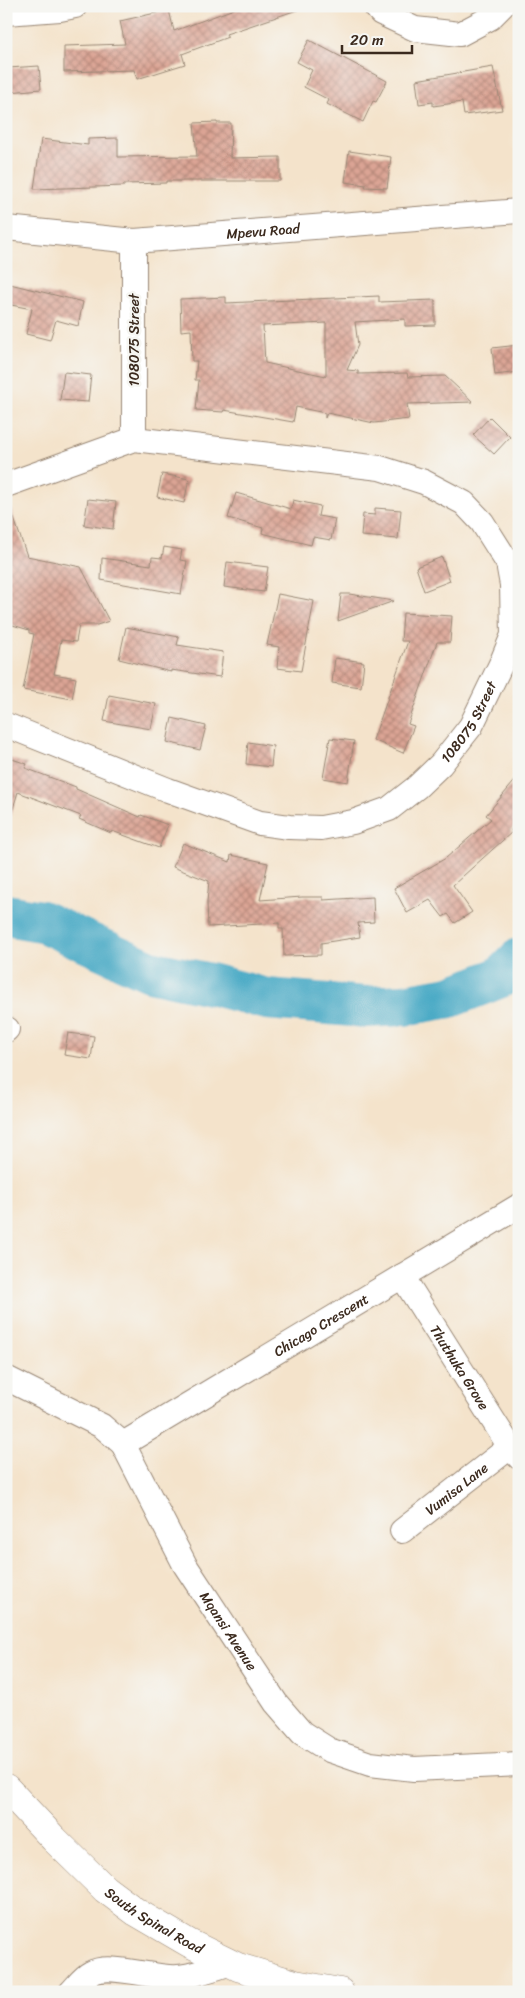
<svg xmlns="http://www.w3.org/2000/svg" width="525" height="1998" viewBox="0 0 525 1998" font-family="Sriracha,sans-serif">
<defs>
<pattern id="building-cross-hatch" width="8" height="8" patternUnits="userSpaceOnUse" patternTransform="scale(1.25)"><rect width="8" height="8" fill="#dba494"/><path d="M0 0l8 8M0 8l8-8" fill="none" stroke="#b38678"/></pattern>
</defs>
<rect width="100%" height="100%" fill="#f6f6f2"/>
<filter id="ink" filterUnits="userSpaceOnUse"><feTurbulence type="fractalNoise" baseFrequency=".02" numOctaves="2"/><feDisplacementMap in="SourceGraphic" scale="10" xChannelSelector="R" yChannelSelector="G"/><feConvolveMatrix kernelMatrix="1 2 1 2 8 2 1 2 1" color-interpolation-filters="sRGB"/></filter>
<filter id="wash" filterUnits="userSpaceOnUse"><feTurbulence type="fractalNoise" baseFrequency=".0096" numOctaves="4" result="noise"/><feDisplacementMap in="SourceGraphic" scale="20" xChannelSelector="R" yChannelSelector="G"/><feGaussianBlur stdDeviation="1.12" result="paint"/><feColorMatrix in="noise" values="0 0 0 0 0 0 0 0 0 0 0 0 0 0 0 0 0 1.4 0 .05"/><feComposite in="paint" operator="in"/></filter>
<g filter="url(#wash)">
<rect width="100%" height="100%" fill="#f4e3cb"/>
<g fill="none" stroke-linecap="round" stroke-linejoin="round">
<path stroke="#46a9c5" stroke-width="42" d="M6 915 41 921 150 971 210 984 267 999 365 1007 404 1005 450 997 501 977 519 959"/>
</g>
<g id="blocks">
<path fill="url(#building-cross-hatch)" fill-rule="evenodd" d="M242 6H299L300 9 226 34 228 37 182 54 185 64 137 79 134 70 64 72V46L125 44 120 21 169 10 174 31Z
M309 40 387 81 376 102 373 101 363 122 327 104 329 100 304 87 312 70 297 62Z
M39 66 41 89 10 92 8 68Z
M493 67 502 110 464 115 462 102 433 106V102L419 104 416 80Z
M217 122V123H231L230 158 280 157V181H166V183L124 184V186L34 189 41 139 88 145V139L118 138V157L197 156 194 123Z
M349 151 391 157 387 188 365 187 366 185 345 182Z
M6 283 83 302 78 326 56 320 50 340 26 334 32 309 6 304Z
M379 296V302L435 300V325L405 326V319L355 322 358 345 347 370 358 371V374L407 373 408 377 445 376 473 402 407 404 409 419 374 423 327 413 325 418V413L296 407 293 422 224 410 223 412 196 410 199 380H195L197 361H192L191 330 181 331 180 299 226 297V303ZM326 323V376L265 363 263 326Z
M519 345V372L495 375 492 348Z
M64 372 91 375 88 402 60 400Z
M490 417 510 437 494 454 473 435Z
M162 474 189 479 184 503 157 497Z
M236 493 291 509 293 500 320 506 318 516 335 519 331 540 313 537 311 545 262 533 263 528 228 518Z
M88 499 116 502 113 529 84 525Z
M9 504 27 556 81 567 109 621 97 625H79L76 642 61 640 54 674 76 678 72 699 23 690 34 634 29 633V630L6 623V505Z
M375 508 401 510 398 539 361 536 363 514 375 515Z
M164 547 182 550 180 560 187 561 181 594 101 580 102 558 151 565 152 557 162 558Z
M442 557 450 581 424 591 416 567Z
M227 562 268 567 264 592 224 587Z
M278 594 314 601 301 671 277 668 279 647 267 645Z
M341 594H349L394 601 338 621Z
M403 613 452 616 450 642H437L408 724 414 726 403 753 373 740 408 641H401Z
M126 627 179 637 177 645 223 652 220 677 171 670V672L119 659Z
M335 658 364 662 361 687 332 683Z
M109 695 156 704 151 729 104 721Z
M172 718 206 726 200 750 167 742Z
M330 738 354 741 348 782 323 778Z
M248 742 273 746 271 767 246 764Z
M6 757 27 764 25 768 76 787V789L140 817 141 815 168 825 159 848 112 831 111 833 79 819 81 816 18 792 11 815H6Z
M519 776V820L511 830 512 832 453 885 472 912 455 923 448 914 443 917 430 900 407 913 394 888 446 858 491 819 486 815Z
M183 843 230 862 231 855 268 863 260 900 302 897H323V900L373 897 374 922 358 923 360 937 321 943V955L284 956 283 929H279V923L208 927 207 902 209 881 173 867Z
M68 1033 94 1036 91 1059 64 1055Z"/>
</g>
</g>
<g filter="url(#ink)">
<use href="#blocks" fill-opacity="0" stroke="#988674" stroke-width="1"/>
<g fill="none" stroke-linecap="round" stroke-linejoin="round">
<defs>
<g id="street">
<path d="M375 6 381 13 415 29 460 34 490 18 502 6"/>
<path d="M6 13 60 9 75 6"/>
<path id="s1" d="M6 228 134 241 519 211"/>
<path d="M6 485 134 439V241"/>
<path id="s2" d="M6 725 168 790 260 823 289 827 321 828 353 822 389 809 417 787 441 764 471 726 501 664 513 635 512 585 508 563 482 522 464 503 424 482 380 468 134 439"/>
<path d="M6 1030 7 1029"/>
<path id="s3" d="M402 1276 510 1447 519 1457"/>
<path id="s4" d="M6 1378 102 1426 123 1444 185 1565 276 1703 302 1733 329 1750 370 1764 414 1769 519 1764"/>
<path id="s5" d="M123 1444 519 1206"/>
<path id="s6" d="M402 1531 510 1447"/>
<path d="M71 1992C77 1986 83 1977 91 1973 109 1962 154 1979 178 1977 194 1976 213 1968 229 1964"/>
</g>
<g id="secondary">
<path id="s7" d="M6 1788 54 1839 105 1889 136 1912 189 1943 238 1967 295 1984 340 1992"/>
</g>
</defs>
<use href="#street" stroke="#988674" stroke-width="26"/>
<use href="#secondary" stroke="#988674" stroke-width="29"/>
<use href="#street" stroke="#fff" stroke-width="24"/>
<use href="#secondary" stroke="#fff" stroke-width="28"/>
</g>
</g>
<g text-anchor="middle" stroke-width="5" stroke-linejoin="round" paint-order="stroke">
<g font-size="14" fill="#3b2a1e" stroke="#f6f6f2">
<text dy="5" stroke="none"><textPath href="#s1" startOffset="258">Mpevu Road</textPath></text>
<text transform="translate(134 340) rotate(-90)" y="5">108075 Street</text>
<text dy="5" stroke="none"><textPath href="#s2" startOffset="524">108075 Street</textPath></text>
<text dy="5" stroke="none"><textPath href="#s5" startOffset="231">Chicago Crescent</textPath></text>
<text dy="5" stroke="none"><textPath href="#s3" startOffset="108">Thuthuka Grove</textPath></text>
<text dy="5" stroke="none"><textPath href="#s6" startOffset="69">Vumisa Lane</textPath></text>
<text dy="5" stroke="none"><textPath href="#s4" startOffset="350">Mqansi Avenue</textPath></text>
<text dy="5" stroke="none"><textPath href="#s7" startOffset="200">South Spinal Road</textPath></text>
</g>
</g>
<rect width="525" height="1998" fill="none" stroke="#f6f6f2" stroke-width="25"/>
<path d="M342 45v8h70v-8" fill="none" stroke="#3b2a1e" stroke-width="2.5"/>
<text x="350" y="45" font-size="15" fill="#3b2a1e" stroke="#f6f6f2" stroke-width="4" paint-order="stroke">20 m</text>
</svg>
